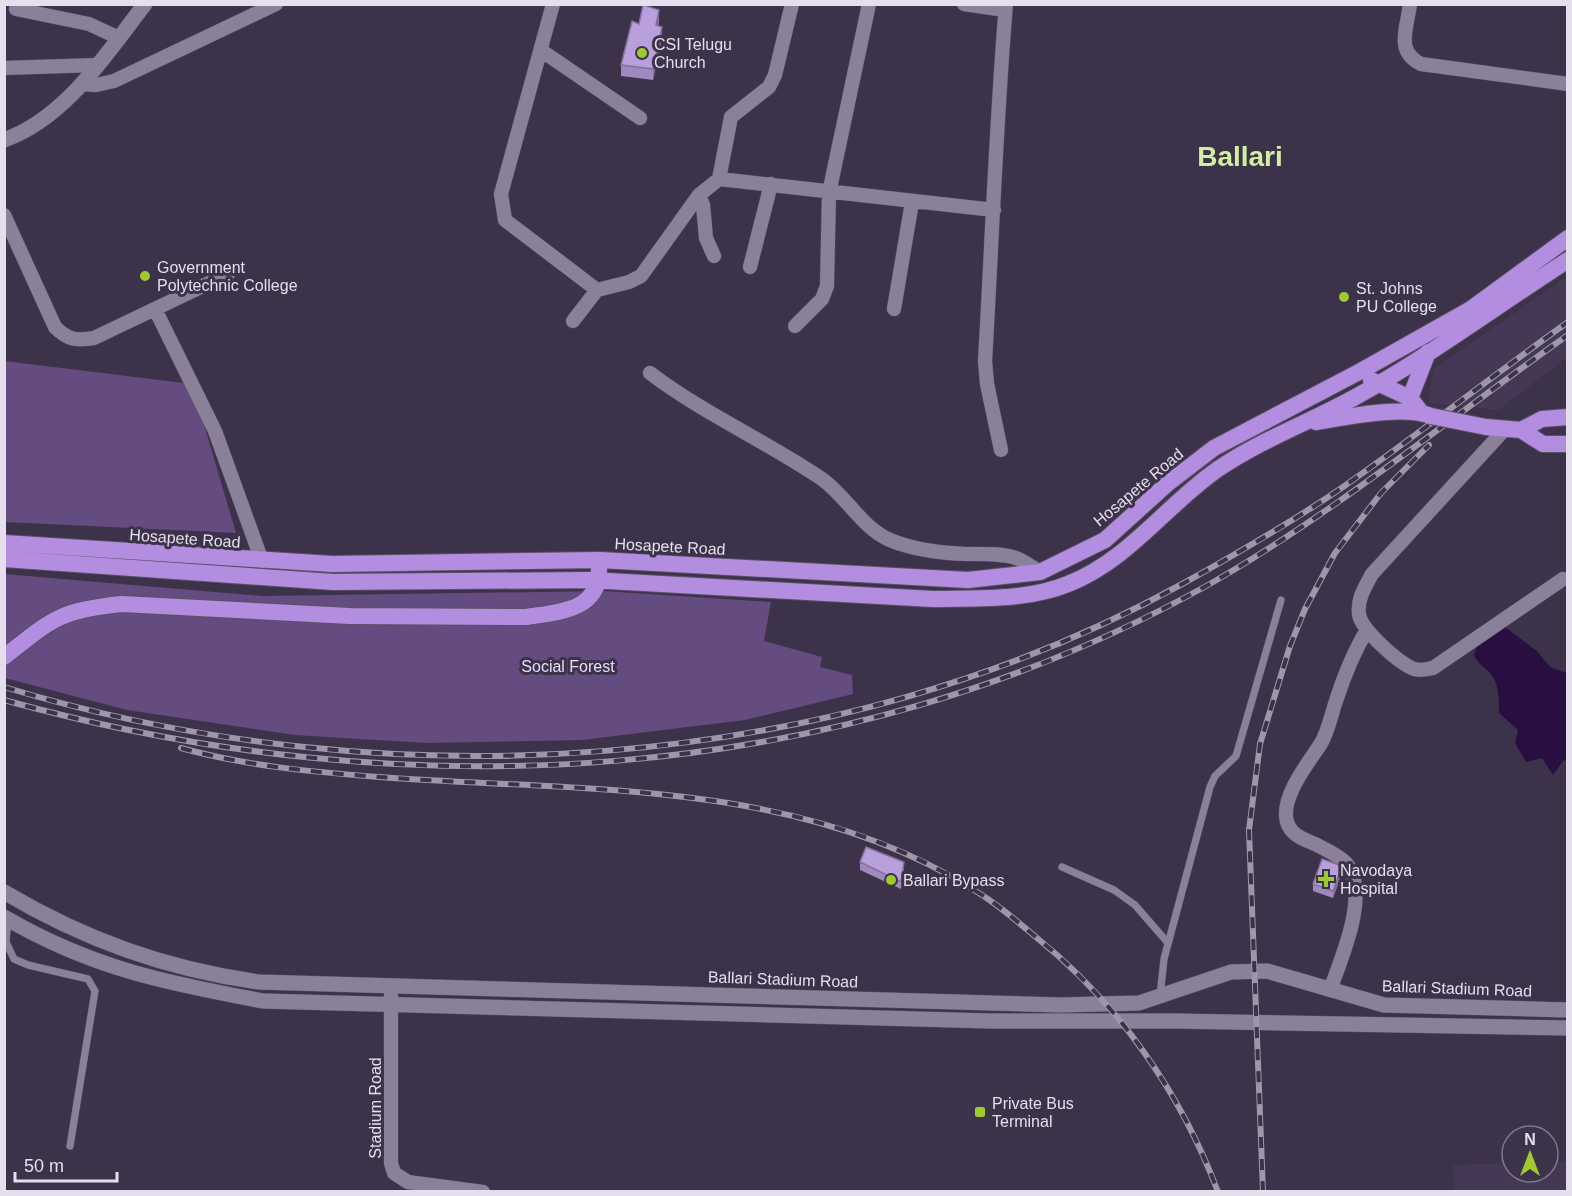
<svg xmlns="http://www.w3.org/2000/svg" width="1572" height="1196" viewBox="0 0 1572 1196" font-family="Arial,sans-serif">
<rect width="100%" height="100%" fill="#3c3249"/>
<path fill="#453855" d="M1567 276V357L1499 410 1429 403 1433 370Z
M1567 1162V1191H1455L1453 1165 1512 1163V1172H1548V1163Z"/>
<path fill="#644b80" d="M5 361 192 384 236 533 5 522Z
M4 574 263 596 603 591 771 602 764 641 822 657 820 667 852 675 853 694 745 720 582 740 425 743 295 735 127 710 5 678Z"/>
<path fill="#290f41" d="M1502 625 1537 651 1550 667 1567 673V760L1563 761 1553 775 1542 758 1526 762 1515 743 1518 730 1499 713C1499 701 1499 688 1493 677 1488 668 1478 666 1474 655L1480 637Z"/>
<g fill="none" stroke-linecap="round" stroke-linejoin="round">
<defs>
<path id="service" d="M1062 867 1114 890 1135 905 1168 943
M8 919 6 942 14 959 28 965 88 979 95 991 70 1146
M1160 996 1164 959 1210 787 1215 776 1236 756 1281 600"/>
<path id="minor" d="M553 4 501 194 505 220 597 290
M964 4 1005 10
M1410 4C1407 29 1395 51 1421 64L1568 84
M16 9 89 24 119 38
M542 51 640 118
M4 68 97 65
M81 84 96 85 114 81 276 4
M719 179 731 117 769 87 775 75 792 4
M699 195 703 205 706 238 714 256
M4 215 55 327C68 340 76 341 94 338L228 274
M750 267 771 184
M155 309 215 431 262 561
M894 309 912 202
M573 321 597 290 629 282 641 276 699 195 719 179 994 210
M795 326 822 299 827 286 829 193 869 4
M650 373C704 414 766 441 822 479 847 497 862 528 890 540 914 550 940 553 966 554 982 554 1001 553 1016 558 1024 561 1032 567 1040 572
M1505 429 1372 574C1365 587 1357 599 1359 614 1361 630 1399 663 1414 669 1420 671 1426 669 1433 668L1563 579
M1001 450 987 384 985 361C992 242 996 123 1006 4
M391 986V1163L394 1173 408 1182 483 1192
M1330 990C1341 959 1371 892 1346 863 1337 854 1326 850 1315 844 1303 839 1291 835 1287 822 1280 798 1308 763 1320 745 1328 733 1331 715 1336 701 1344 676 1353 653 1367 630"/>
<path id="tertiary" d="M4 140C66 118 106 54 145 4
M4 892C85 940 166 969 259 982L1061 1005 1139 1003 1231 972 1267 971 1384 1005 1568 1010
M4 917C91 968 166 983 263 1001L991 1021H1175L1568 1028"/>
<path id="trunk" d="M1371 380 1410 398 1420 411
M1410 398 1428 352
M1316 422C1347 417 1404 405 1431 416
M1486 427 1521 430 1542 419 1568 417
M1521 430 1543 444H1568
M4 543 332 564 600 560 968 580 1040 572 1105 540 1167 484 1214 448 1359 372 1471 309 1568 238
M4 559 333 582 590 580 933 599C978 598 1026 601 1068 584 1129 560 1166 505 1218 469 1262 439 1313 421 1359 395 1431 355 1498 305 1568 260
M4 657C52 619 60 610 122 604L350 616 526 617C558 612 599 611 599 570"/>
</defs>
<use href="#service" stroke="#595063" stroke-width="8"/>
<use href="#minor" stroke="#595063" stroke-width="15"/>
<use href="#tertiary" stroke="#595063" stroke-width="16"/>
<use href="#trunk" stroke="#595063" stroke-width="18"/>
<use href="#service" stroke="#8b809a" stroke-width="7"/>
<use href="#minor" stroke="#8b809a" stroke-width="14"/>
<use href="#tertiary" stroke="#8b809a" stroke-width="15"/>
<use href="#trunk" stroke="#b38ee0" stroke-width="16"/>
<defs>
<path id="rail" d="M4 687C385 802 833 777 1184 583 1238 553 1292 522 1343 487 1419 434 1492 376 1568 322
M4 700C404 811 841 789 1208 585 1335 513 1448 419 1568 335
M181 748C246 766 313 772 379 777 580 792 797 778 974 890 996 903 1017 921 1037 938 1118 1003 1181 1093 1218 1192
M1263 1192 1249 830 1260 744 1290 646 1305 609 1335 553 1381 493 1429 445"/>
</defs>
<use href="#rail" stroke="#9e97a9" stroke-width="6"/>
<use href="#rail" stroke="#3c3249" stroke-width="4" stroke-dasharray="11" stroke-linecap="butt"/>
<defs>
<path id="trunk-bridge" d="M1431 416 1486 427"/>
</defs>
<use href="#trunk-bridge" stroke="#595063" stroke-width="18" stroke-linecap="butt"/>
<use href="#trunk-bridge" stroke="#b38ee0" stroke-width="16"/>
</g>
<path fill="#a089be" d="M659 21 658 26 662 39 653 80 621 76V65L639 24Z
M860 862 904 870 901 889 860 870Z
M1342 873 1333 898 1313 891V884Z"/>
<path fill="#826f9b" d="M659 10V21L656 36V25Z
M662 27V39L653 80V69Z
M904 862V870L901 889V882Z
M1342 866V873L1333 898V891Z"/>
<path fill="#ba9fdd" stroke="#826f9b" stroke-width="1.5" d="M643 5 659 10 656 25 662 27 653 69 621 65 632 21 639 24Z
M866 847 904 862 901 882 860 862Z
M1322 859 1342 866 1333 891 1313 884Z"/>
<g fill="#9fca2d" stroke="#3c3249" stroke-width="2">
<circle cx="642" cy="53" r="6"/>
<circle cx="145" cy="276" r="6"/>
<circle cx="1344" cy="297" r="6"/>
<path d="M1323 870h6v6h6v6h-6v6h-6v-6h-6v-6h6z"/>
<circle cx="891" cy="880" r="6"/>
<rect x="974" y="1106" width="12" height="12" rx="3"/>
</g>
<g text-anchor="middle" stroke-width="6" stroke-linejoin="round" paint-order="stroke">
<g font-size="16" fill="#e4deed" stroke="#3c3249" text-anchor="start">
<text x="654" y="50">CSI Telugu<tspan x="654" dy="18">Church</tspan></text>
<text x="157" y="273">Government<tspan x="157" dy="18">Polytechnic College</tspan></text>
<text x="1356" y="294">St. Johns<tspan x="1356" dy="18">PU College</tspan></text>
<text x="1340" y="876">Navodaya<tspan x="1340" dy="18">Hospital</tspan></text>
<text x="903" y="886">Ballari Bypass</text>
<text x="992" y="1109">Private Bus<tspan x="992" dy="18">Terminal</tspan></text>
</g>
<g font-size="16" fill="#e4deed" stroke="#3c3249">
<text transform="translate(1138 487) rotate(-40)" y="6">Hosapete Road</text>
<text transform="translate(185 538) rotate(4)" y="6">Hosapete Road</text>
<text transform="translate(670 546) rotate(3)" y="6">Hosapete Road</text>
<text transform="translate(783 979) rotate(2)" y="6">Ballari Stadium Road</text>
<text transform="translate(1457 988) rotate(2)" y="6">Ballari Stadium Road</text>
<text transform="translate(375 1108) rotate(-90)" y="6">Stadium Road</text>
</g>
<g font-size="16" fill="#e9dbfd" stroke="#3c3249">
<text x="568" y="672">Social Forest</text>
</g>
<g font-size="28" font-weight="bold" fill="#d3eda3" stroke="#3c3249">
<text x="1240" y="166">Ballari</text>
</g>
</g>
<rect width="1572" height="1196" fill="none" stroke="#e4deed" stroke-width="12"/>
<g transform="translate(1530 1154)"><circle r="28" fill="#3c3249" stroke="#7f778b" stroke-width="1.5"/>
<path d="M0-4.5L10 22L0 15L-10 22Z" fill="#9fca2d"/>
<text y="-9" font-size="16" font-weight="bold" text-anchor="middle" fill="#e4deed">N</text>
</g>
<path d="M15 1172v9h102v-9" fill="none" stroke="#e4deed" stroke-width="3"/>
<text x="24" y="1172" font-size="18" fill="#e4deed" stroke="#3c3249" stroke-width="4.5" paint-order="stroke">50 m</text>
</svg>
